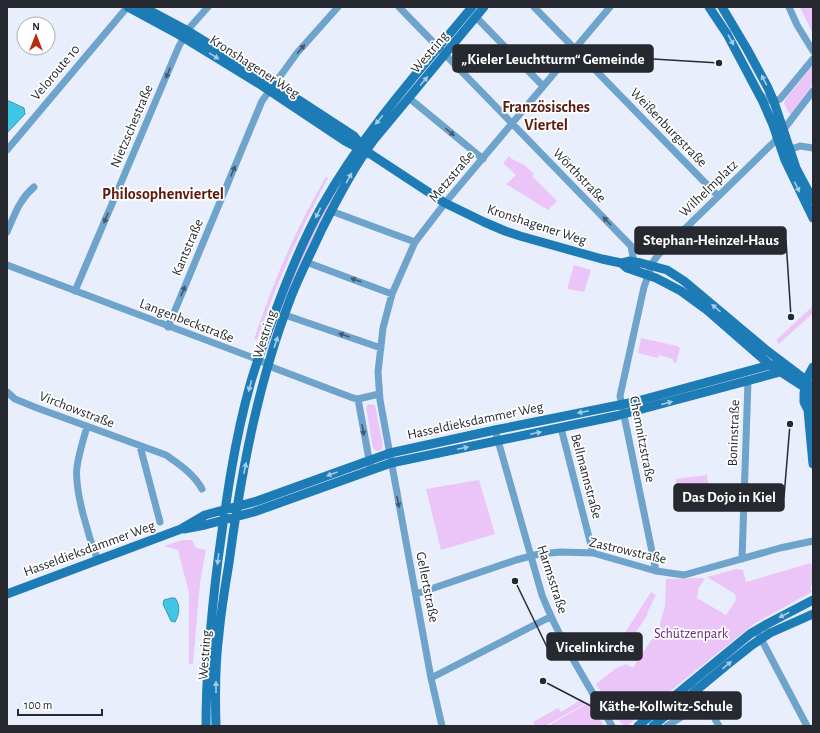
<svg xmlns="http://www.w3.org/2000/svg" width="820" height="733" viewBox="0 0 820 733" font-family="'Alegreya Sans',sans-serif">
<rect width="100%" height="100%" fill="#e9eefc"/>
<path fill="#ebc5f8" d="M800 7H813V34Z
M813 65V84L791 114 789 113 784 103 785 100Z
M509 156 512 159 524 165 534 174 532 176 557 201 548 210 506 184 516 175 503 163Z
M352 159 268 355 266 354 273 331 298 260Z
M326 177 328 178C300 230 276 284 257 340L254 338 256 334C274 280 297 226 326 177Z
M574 265 591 270 584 292 567 289Z
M813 306V313L779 344 776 340Z
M641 338 677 346 680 348 676 363 673 362V359L659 355 658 358 638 353Z
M368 404 375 405 383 446 381 450 376 451 373 448 366 407Z
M707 475 710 505 680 508 676 479Z
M479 480 495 534 441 550 426 489Z
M182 540H192L196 548 206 550 200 583 193 664H189V593L178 550 164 546Z
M811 563 813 574V584L810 586 812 592 755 623 628 725 626 726 622 724 596 684 615 669 626 664 633 668 658 630 665 606 666 579 702 578 705 579 699 587 697 598 726 615 736 600 735 594 707 577 736 569 743 570 746 582Z
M651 592 656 595 647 613 648 614 626 647 619 642Z
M582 699 585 704 545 726H535L533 722 558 708 561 712Z
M590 702 604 726H548Z"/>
<path fill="#40c6e6" stroke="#3897af" d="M7 101H9L24 108 25 114 7 133Z
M171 598H175C181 606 179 615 175 622L171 621 163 604 164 600Z"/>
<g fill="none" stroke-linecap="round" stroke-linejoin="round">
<path stroke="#6ea3cb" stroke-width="7" d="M399 7 631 246 634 262
M534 7 718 196
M789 7 797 25 813 51
M476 17 543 86
M760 95C768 100 770 104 780 99L813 59
M409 98 483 159
M7 150 124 11
M789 150 800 146 813 148
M331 211 415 242
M7 232C15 214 19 200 34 187
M306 262 392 294
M7 265 259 360 274 368 353 398 358 399 379 394
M75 291 179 46 191 26 208 7
M285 315 381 348
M168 327 262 101 297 53 338 7
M7 392 15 399 37 408 166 455C180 465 194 474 202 489
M358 399 371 470
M87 427C83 440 79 453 77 467 74 490 89 538 98 561
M561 428 593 553
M495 430 542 595C560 641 587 683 612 726
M140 446 160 522
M742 559 748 381
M656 571 620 396 644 287 653 262 658 255 774 142 813 91
M416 594 516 560 539 554 561 552 593 553 656 571 684 575 780 548 813 541
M759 635 807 726
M431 678 550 617
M693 686 701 695 719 726
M442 726 431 678 380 400 378 372 383 328 392 294 415 242 445 203 610 7
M667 726 705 702"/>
<path stroke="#1d7cb6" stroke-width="9" d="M128 7 176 33 261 85 345 141 362 150
M143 7 188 31 285 91 354 136 366 151 372 155 445 203 484 222 505 231 520 236 602 259 621 263 629 261 641 263 667 270 684 281 765 349 806 380 813 388
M709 7 727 34 763 102 773 125 785 160 813 218
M722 7 747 49 768 88 774 102 796 168 813 200
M621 263 627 268 656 278 681 291 707 310 770 365 804 387 813 388
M813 367 806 380 804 394V402L808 410 813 464
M808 410 812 402 813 389
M184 529 205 525 254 512 391 463 616 416 780 372
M7 594 181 529 205 515 257 501 390 453 495 430 634 402 770 365 782 363
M206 726C206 669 211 616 218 560 226 502 234 442 250 385 257 359 268 333 277 307 290 272 304 238 322 206 363 133 419 71 472 7
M216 726C215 695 215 664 219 634 221 610 225 587 229 563 241 473 258 382 291 297 300 274 312 251 322 229 337 199 353 168 373 141L484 7
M638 726 750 634 767 624 813 600
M653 726 728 664 752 645 770 633 813 614"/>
</g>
<defs><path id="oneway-solid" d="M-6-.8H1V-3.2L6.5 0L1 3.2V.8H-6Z"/></defs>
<g fill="#a5cbe2">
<use href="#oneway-solid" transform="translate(731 40) rotate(61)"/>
<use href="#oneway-solid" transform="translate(214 56) rotate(32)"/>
<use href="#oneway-solid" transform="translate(764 80) rotate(-117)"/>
<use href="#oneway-solid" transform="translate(424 81) rotate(-50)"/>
<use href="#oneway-solid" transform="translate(379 120) rotate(129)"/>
<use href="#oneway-solid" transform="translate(349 178) rotate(-61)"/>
<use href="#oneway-solid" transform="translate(797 187) rotate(64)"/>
<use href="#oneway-solid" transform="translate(318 213) rotate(116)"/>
<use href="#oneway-solid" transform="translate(716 308) rotate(-140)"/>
<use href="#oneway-solid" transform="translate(276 342) rotate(-72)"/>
<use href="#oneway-solid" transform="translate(250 386) rotate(105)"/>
<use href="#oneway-solid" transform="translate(667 403) rotate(-15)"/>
<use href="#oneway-solid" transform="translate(583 412) rotate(168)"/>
<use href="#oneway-solid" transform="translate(536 433) rotate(-12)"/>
<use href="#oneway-solid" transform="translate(463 448) rotate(-12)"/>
<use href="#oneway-solid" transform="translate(245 468) rotate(-79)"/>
<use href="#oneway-solid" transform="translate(332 474) rotate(160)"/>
<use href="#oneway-solid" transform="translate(218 559) rotate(97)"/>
<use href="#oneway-solid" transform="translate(784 615) rotate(152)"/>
<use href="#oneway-solid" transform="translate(727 665) rotate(-39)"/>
<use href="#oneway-solid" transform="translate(216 687) rotate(-90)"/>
</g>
<g fill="#435a6d">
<use href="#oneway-solid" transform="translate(301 49) rotate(-50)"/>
<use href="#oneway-solid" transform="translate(168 73) rotate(112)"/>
<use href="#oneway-solid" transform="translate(450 132) rotate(40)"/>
<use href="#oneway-solid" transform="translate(233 171) rotate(-67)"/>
<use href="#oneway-solid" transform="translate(106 218) rotate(113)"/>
<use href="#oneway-solid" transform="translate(607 221) rotate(-134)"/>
<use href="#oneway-solid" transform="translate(356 280) rotate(-160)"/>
<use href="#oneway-solid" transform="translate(183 291) rotate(-67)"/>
<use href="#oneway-solid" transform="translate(344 335) rotate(-161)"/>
<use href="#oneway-solid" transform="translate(363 430) rotate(80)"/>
<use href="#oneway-solid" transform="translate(398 502) rotate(79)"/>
</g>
<g text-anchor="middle" stroke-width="3.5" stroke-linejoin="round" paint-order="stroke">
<g font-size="14" fill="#26292f" stroke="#fff">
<text transform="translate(429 52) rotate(-50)" y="5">Westring</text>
<text transform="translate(255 66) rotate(33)" y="5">Kronshagener Weg</text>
<text transform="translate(55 72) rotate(-50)" y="5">Veloroute 10</text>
<text transform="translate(131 126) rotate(-67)" y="5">Nietzschestraße</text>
<text transform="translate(669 127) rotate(46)" y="5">Weißenburgstraße</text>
<text transform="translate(580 175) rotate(46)" y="5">Wörthstraße</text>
<text transform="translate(451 176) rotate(-50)" y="5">Metzstraße</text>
<text transform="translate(708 188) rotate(-44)" y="5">Wilhelmplatz</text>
<text transform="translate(537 224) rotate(18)" y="5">Kronshagener Weg</text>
<text transform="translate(187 247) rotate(-67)" y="5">Kantstraße</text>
<text transform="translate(187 320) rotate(21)" y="5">Langenbeckstraße</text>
<text transform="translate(264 334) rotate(-72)" y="5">Westring</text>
<text transform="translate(77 409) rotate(21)" y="5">Virchowstraße</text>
<text transform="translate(475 420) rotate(-12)" y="5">Hasseldieksdammer Weg</text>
<text transform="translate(733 433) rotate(-88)" y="5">Boninstraße</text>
<text transform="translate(643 439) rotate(79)" y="5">Chemnitzstraße</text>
<text transform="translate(587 476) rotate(75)" y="5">Bellmannstraße</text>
<text transform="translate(89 548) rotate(-20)" y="5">Hasseldieksdammer Weg</text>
<text transform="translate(628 550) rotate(13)" y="5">Zastrowstraße</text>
<text transform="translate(553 579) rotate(72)" y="5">Harmsstraße</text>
<text transform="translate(428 587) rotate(79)" y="5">Gellertstraße</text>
<text transform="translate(204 655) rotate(-86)" y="5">Westring</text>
</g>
<g font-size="14" fill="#6a267e" stroke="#fff">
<text x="691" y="638">Schützenpark</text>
</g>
<g font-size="16" font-weight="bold" fill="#5d1b0e" stroke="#fff">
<text x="546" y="112">Französisches<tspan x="546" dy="18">Viertel</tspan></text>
<text x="163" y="199">Philosophenviertel</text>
</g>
</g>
<path fill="none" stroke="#26292f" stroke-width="1.5" d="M719 63L653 59M791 317L786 240M790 424L784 497M515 581L547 647M543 681L591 706"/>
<g fill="#26292f" stroke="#fff" stroke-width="1.5">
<circle cx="719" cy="63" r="4"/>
<circle cx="791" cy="317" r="4"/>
<circle cx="790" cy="424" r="4"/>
<circle cx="515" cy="581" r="4"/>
<circle cx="543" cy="681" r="4"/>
</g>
<g fill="#26292f" stroke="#26292f" stroke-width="1.5">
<rect x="453" y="45" width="200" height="27" rx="4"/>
<rect x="635" y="227" width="151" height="27" rx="4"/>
<rect x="674" y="484" width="110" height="27" rx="4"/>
<rect x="547" y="633" width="95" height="27" rx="4"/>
<rect x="591" y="692" width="150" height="27" rx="4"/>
</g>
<g font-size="15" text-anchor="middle" font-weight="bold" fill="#fff">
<text x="553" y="64">„Kieler Leuchtturm“ Gemeinde</text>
<text x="711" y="245">Stephan-Heinzel-Haus</text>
<text x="729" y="502">Das Dojo in Kiel</text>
<text x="595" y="652">Vicelinkirche</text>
<text x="666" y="711">Käthe-Kollwitz-Schule</text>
</g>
<rect width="820" height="733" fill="none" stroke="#26292f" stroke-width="16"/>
<g transform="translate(36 36)"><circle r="19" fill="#ffffff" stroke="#a8a9ac"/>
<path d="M0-3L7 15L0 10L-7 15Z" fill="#b82d11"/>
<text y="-6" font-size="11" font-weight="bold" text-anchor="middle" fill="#26292f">N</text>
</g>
<path d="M18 709v6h84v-6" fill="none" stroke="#26292f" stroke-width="2"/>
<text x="24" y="709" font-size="12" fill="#26292f" stroke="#ffffff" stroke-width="3" paint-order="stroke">100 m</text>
</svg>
